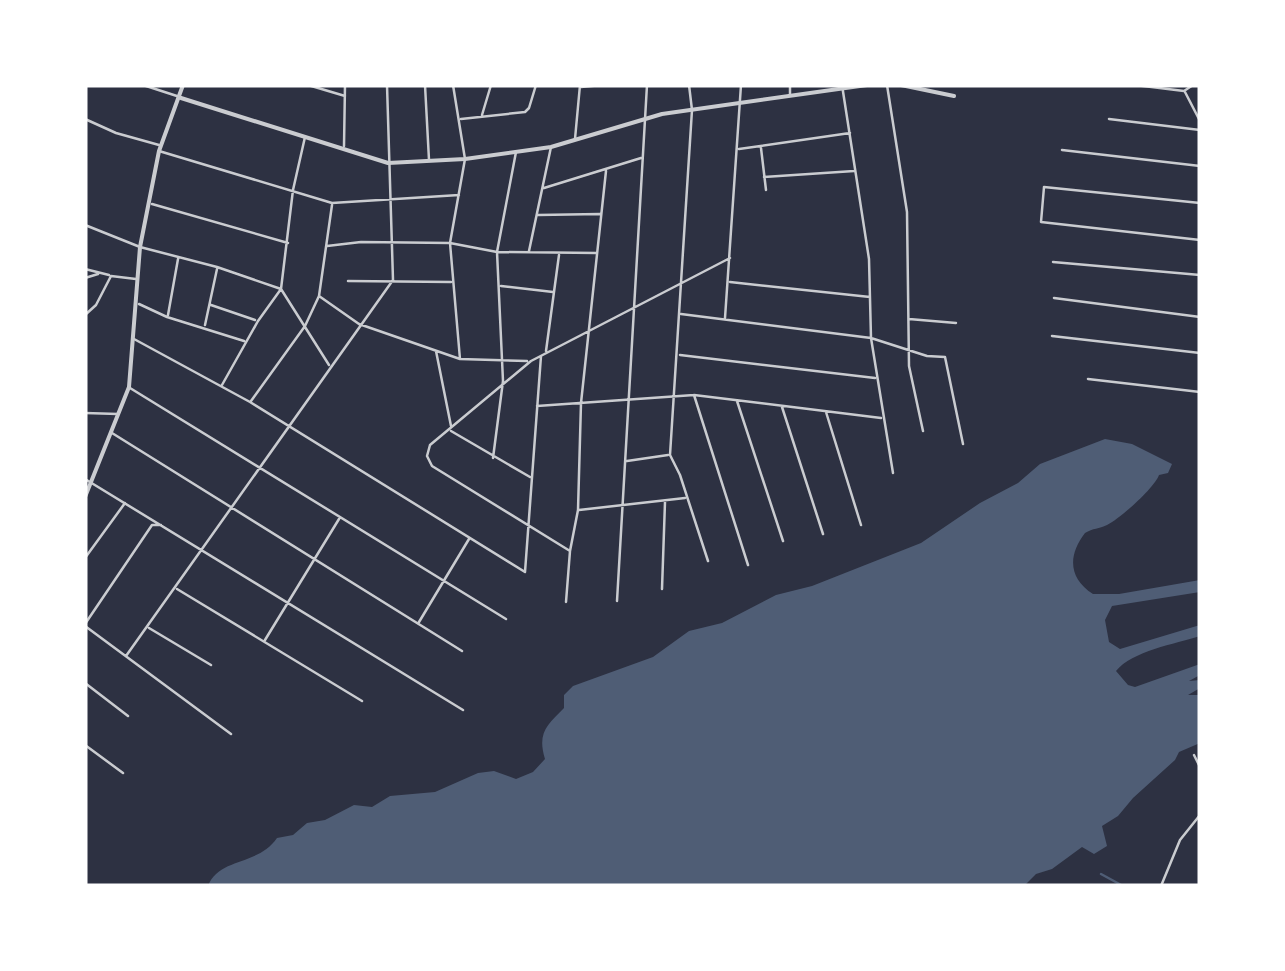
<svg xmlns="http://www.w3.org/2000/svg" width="1285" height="971" viewBox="0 0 1285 971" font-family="'PT Serif',serif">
<rect width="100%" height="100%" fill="#2d3142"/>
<path fill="#4f5d75" d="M1105 439 1132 444 1172 464 1168 473 1159 475C1155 487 1121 518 1107 525 1099 529 1093 528 1085 533 1068 555 1068 578 1093 594H1119L1200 580V592L1112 606 1105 620 1109 642 1120 649 1200 625V636C1175 644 1132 651 1116 671L1128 685 1135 687 1200 664V675L1189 681 1200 680V688L1188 695H1200V743L1179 752 1175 760 1133 798 1118 816 1102 826 1107 846 1094 854 1082 847 1052 869 1036 874 1024 886H208C219 857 258 866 277 838L293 835 307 823 325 820 354 805 372 807 390 796 435 792 478 773 494 771 516 779 533 772 545 759C537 733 547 725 564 708V695L573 686 653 657 689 631 722 623 776 595 812 586 921 543 980 503 1018 483 1040 464Z"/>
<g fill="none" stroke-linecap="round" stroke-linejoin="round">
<path stroke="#4f5d75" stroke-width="2.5" d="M1101 874 1123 886"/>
<path stroke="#caccd0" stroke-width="2.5" d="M143 85 180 97
M308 85 345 96
M425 85 429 160
M453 85 465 159 450 243 460 359
M689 85 692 110 670 455 680 475 708 561
M842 85 869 259 871 338 893 473
M887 85 907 212 909 366 923 431
M1135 85 1184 91 1193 85
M581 87 602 85
M1185 92 1200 121
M790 94V85
M482 115 491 85
M85 119 116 133 159 145
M461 119 525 112 529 108 536 85
M1109 119 1200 130
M575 139 580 85
M344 146 345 85
M761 148 766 190
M739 149 850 133
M1062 150 1200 166
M159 151 332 203 459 195
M764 177 854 171
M544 188 641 158
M1200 203 1044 187 1041 222 1200 240
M152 204 288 243
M538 215 600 214
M85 225 140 247 217 267 281 289 329 365
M327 246 361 242 450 243 497 252 597 253
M529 251 551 147
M1053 262 1200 275
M85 269 109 275
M85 278 98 274
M348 281 451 282
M730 282 870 297
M501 286 553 292
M319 296 359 324 460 359 527 361
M1054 298 1200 317
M139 304 167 317 244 341
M211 305 255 320
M681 314 871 338 927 356 945 357 963 444
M85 315 96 305 111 276 136 279
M168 315 178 259
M725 318 741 85
M909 319 956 323
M205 325 217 269
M1052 336 1200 353
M134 339 250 402 525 572 541 356
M436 351 451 426
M546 351 559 255
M680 355 875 378
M1088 379 1200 392
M222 385 258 321 281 289 293 190 305 137
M130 388 506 619
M694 395 748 565
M251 401 305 326 319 296 332 205
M737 401 783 541
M537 406 694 395 881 418
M782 407 823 534
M826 412 861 525
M85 413 118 414
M451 431 530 477
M112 433 462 651
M493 458 503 381 497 252 516 152
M627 461 668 455
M85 479 463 710
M579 510 685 498
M570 551 432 466 427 456 430 445 531 361 730 258
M85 558 125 503
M177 589 362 701
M662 589 665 502
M617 601 647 85
M566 602 570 551 578 510 581 403 606 171
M419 622 469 539
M85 624 152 525H161
M85 626 231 734
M149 628 211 665
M265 640 339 519
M126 656 393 280 387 85
M85 683 128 716
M85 745 123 773
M1194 755 1200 767
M1161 886 1180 840 1200 815"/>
<path stroke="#caccd0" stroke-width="4" d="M901 85 954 96
M181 98 388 163 465 159 551 147 662 114 867 85
M85 497 129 387 140 247 159 151 183 85"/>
</g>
<rect width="1285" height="971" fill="none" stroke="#ffffff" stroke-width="175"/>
</svg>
